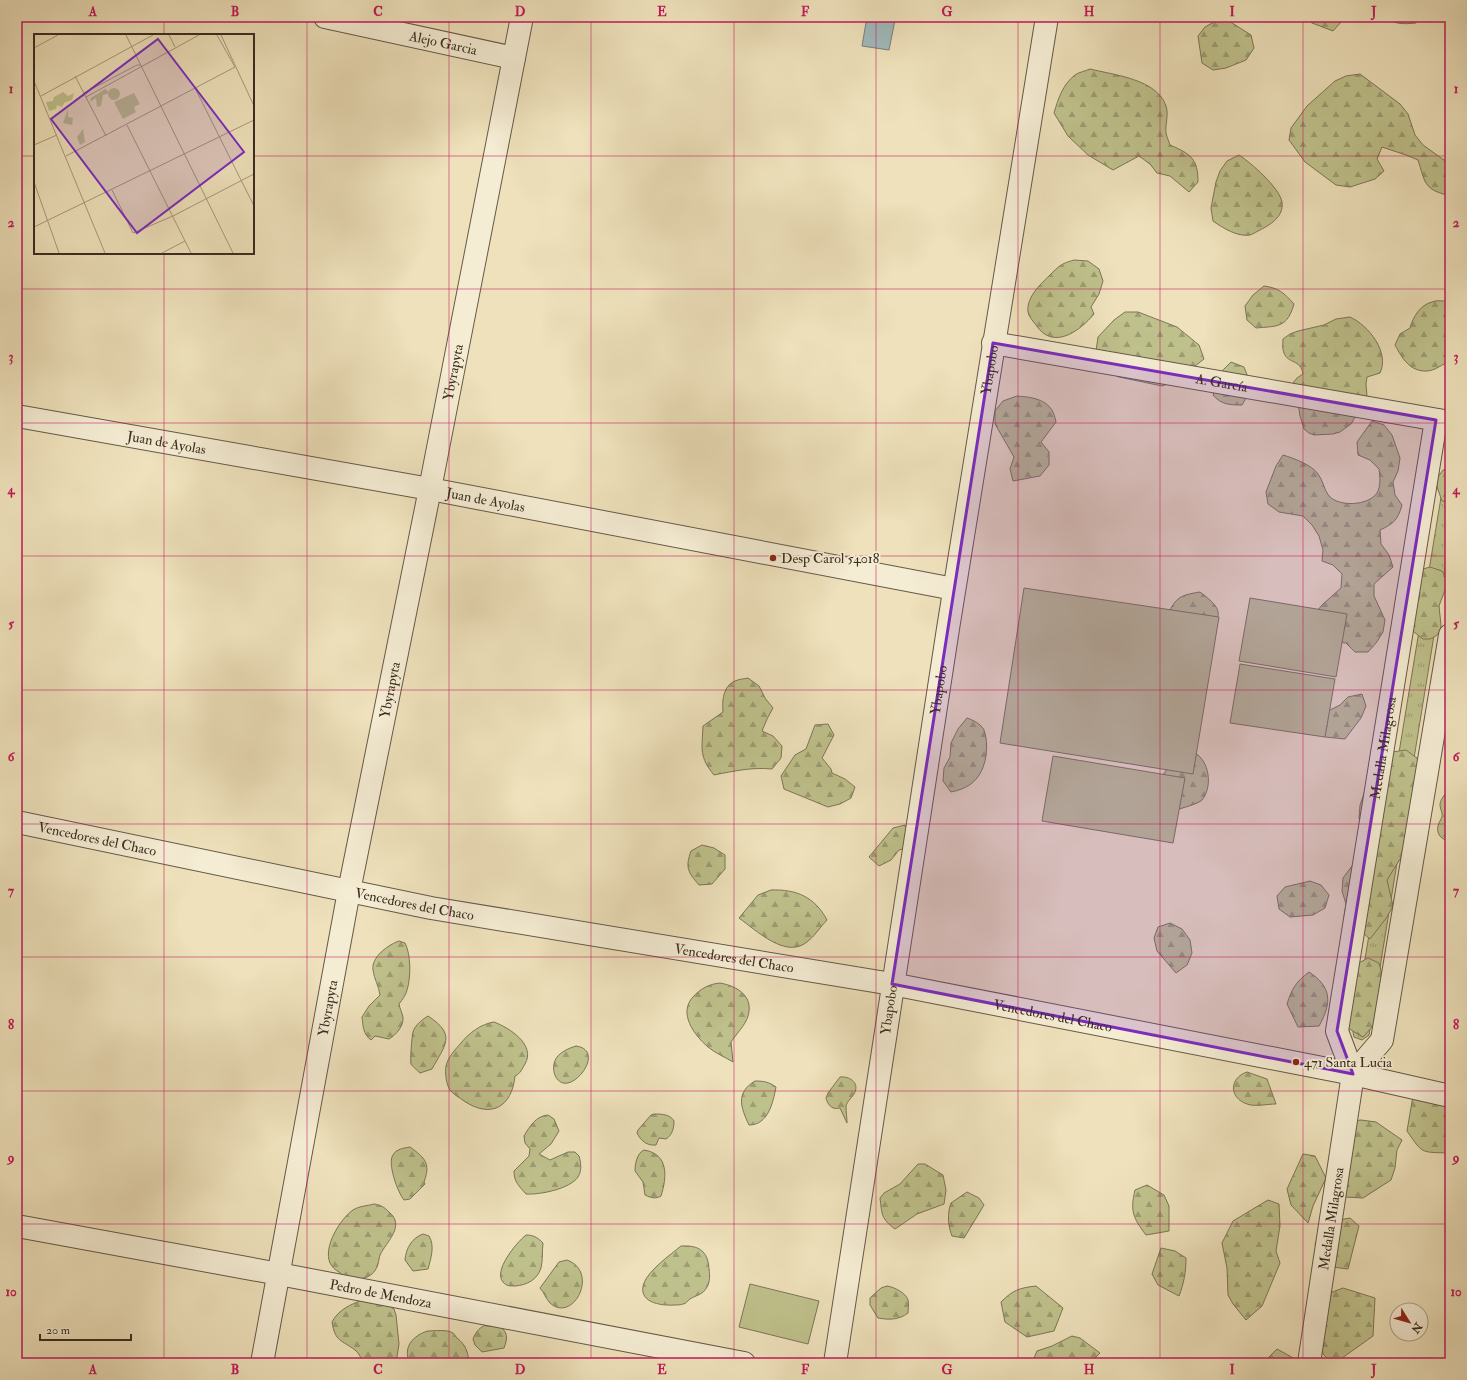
<svg xmlns="http://www.w3.org/2000/svg" width="1467" height="1380" viewBox="0 0 1467 1380" font-family="'IM FELL Double Pica',serif">
<defs>
<pattern id="grass-tufts" width="24" height="20" patternUnits="userSpaceOnUse"><rect width="24" height="20" fill="#bfc18c"/><path d="M3 7l-1-3M5 7V3M7 7l1-3M15 17l-1-3M17 17v-4M19 17l1-3" fill="none" stroke="#9c9d72"/></pattern>
<pattern id="forest-firs" width="22" height="20" patternUnits="userSpaceOnUse"><rect width="22" height="20" fill="#bfc18c"/><path d="M5 1l3.5 6h-7zM16 11l3.5 6h-7z" fill="#9c9d72"/></pattern>
</defs>
<rect width="100%" height="100%" fill="#eee1bb"/>
<filter id="stains"><feTurbulence type="fractalNoise" baseFrequency=".005" numOctaves="4"/><feColorMatrix values="0 0 0 0 .2 0 0 0 0 .09 0 0 0 0 .02 0 0 0 .5 -.17"/></filter>
<radialGradient id="worn" r=".72"><stop offset=".6" stop-color="#630" stop-opacity="0"/><stop offset="1" stop-color="#630" stop-opacity=".3"/></radialGradient>
<path fill="url(#grass-tufts)" stroke="#7c7656" d="M1450 456V537L1369 1035 1362 1040 1354 1037 1353 1032 1447 461Z"/>
<path fill="url(#forest-firs)" stroke="#7c7656" d="M1305 17H1343L1342 21 1333 31 1312 23Z
M1386 17H1420L1416 23C1405 24 1394 25 1386 17Z
M1216 21H1229L1251 35 1254 48 1246 60 1226 68 1213 70 1202 63 1198 36 1205 27Z
M1090 69C1114 75 1157 79 1166 106 1169 115 1165 124 1166 133 1167 137 1169 142 1170 145 1191 154 1198 159 1198 182L1189 192 1170 176 1157 173 1150 164 1139 156 1113 170 1088 155 1068 136 1054 113C1058 99 1063 84 1075 75 1079 72 1086 71 1090 69Z
M1360 74 1400 104 1408 114 1415 135 1423 145 1444 160 1450 168V189L1447 195C1423 189 1425 181 1418 160L1406 155 1382 147 1377 159 1384 171 1375 179 1350 187 1336 185 1305 162 1289 140 1291 128 1307 106 1335 81 1346 76Z
M1239 155C1251 163 1279 187 1282 202 1284 217 1270 225 1258 231 1256 232 1253 234 1250 235 1237 237 1223 228 1213 221L1211 208 1216 182 1220 171 1227 161Z
M1074 260 1088 261 1099 269 1103 281 1099 294 1091 307 1094 314C1080 331 1053 351 1036 325 1033 321 1029 317 1028 312 1026 296 1043 282 1053 272 1056 269 1059 266 1063 264 1066 262 1071 261 1074 260Z
M1264 286C1279 288 1284 293 1294 304 1287 328 1278 326 1256 328L1247 320 1245 306 1253 295Z
M1445 301 1450 303V361C1443 364 1434 371 1427 371 1410 372 1402 358 1395 345L1400 334 1410 328C1413 317 1420 305 1432 302 1436 300 1441 301 1445 301Z
M1125 312H1138L1177 327 1199 345 1204 359 1176 381 1162 386 1119 377 1108 372 1096 351 1098 337 1114 320Z
M1350 317C1368 325 1390 352 1380 373L1367 377 1366 384 1367 396 1364 402 1351 424 1340 432 1333 434 1314 435 1309 433 1304 429 1300 416 1298 403 1289 388 1297 378 1303 374C1301 359 1288 364 1284 353 1282 349 1283 343 1283 339L1290 334 1298 331 1324 325 1336 319Z
M1231 362 1244 367C1251 384 1252 389 1242 405 1231 405 1221 405 1213 395L1221 372Z
M1017 396C1029 397 1044 398 1052 410 1054 413 1055 418 1056 422L1041 442 1049 452V465L1040 476 1013 481 1010 469 1014 457 995 424V411L1003 401Z
M1372 421 1384 425 1392 435 1400 458 1398 471 1393 482 1395 495 1402 505C1398 520 1393 524 1380 530L1381 544 1389 555 1393 567 1374 584V596L1385 620 1383 632 1376 643 1368 652H1355L1346 643 1320 640 1314 615 1322 605 1341 588 1342 574 1333 565 1322 561 1323 550 1319 536 1312 525 1303 516 1279 512 1268 504 1266 492 1276 466 1283 455C1293 458 1312 465 1318 474 1323 480 1324 490 1329 496 1339 507 1368 506 1377 493 1381 486 1380 477 1379 469L1370 460 1358 455 1357 442Z
M1450 468V502H1449L1442 501 1435 481 1443 470Z
M1430 567 1442 571 1448 582 1439 606 1441 625 1440 631 1436 636 1430 639H1423L1409 628 1407 616 1419 599 1420 593 1418 587 1419 574 1423 569Z
M1200 592C1227 612 1220 616 1205 640L1168 614C1176 597 1181 595 1200 592Z
M748 678 759 686 765 698 773 708 767 719 762 731 773 736 782 746 781 758 772 769C752 767 734 771 714 775 699 757 702 749 703 726L723 712C722 701 723 686 735 681 739 679 744 679 748 678Z
M1362 694 1366 706 1361 718 1345 739 1325 737 1316 727 1328 711 1340 705 1348 697Z
M967 718C973 720 981 724 984 730 989 744 987 766 977 778 971 786 961 790 951 792L943 781 944 768 950 757 951 743 958 729Z
M828 724 834 735 822 758 831 769 832 773 845 779 855 787 851 798 840 804 828 807 784 789 781 776 795 755 806 749 815 725Z
M1406 750 1417 758 1421 770 1402 856 1387 880 1393 906 1387 917 1370 939 1344 917 1346 904 1342 891 1343 878 1361 854 1366 842 1359 818 1360 805 1369 780 1392 752Z
M1186 751C1189 752 1195 753 1198 755 1210 765 1212 788 1202 800 1198 804 1182 808 1176 810L1158 782 1174 759Z
M1450 789V841C1440 840 1435 832 1439 823 1440 821 1441 819 1442 817 1443 813 1440 809 1440 805 1440 799 1446 793 1450 789Z
M905 825 914 834 911 847 899 850 891 860 879 866 869 857 893 828Z
M702 845 714 848 725 855V869L712 884 699 885C688 872 685 868 691 851Z
M1310 881 1321 885 1329 895 1325 908 1313 915 1290 917 1279 909 1277 896 1285 887Z
M771 890C796 889 815 897 827 920 820 927 815 936 807 942 786 959 757 931 739 918L758 895Z
M1170 923 1182 929 1190 940 1192 953 1187 965 1176 973 1157 951 1154 938 1158 927Z
M399 941 405 943C411 954 411 978 407 990 406 995 402 1000 399 1004 400 1009 402 1013 403 1017 404 1026 396 1035 389 1039L375 1036 371 1040C363 1034 363 1026 362 1017L369 1006 380 995C379 986 374 979 373 970 371 957 388 945 399 941Z
M1368 958 1379 963 1382 975 1378 1015 1372 1027 1363 1037 1346 1027 1353 1001 1348 990 1355 965Z
M1309 972C1332 987 1332 1003 1319 1026L1298 1027 1287 1004C1292 988 1296 982 1309 972Z
M720 983C737 986 754 996 748 1016 745 1026 736 1034 731 1042L733 1062C725 1057 715 1053 708 1047 694 1035 678 1013 693 997 700 989 709 984 720 983Z
M428 1016C457 1035 445 1045 432 1069L420 1073C417 1070 413 1067 411 1064 410 1061 412 1035 413 1032 415 1025 423 1019 428 1016Z
M494 1022C510 1028 536 1045 525 1064 522 1069 520 1074 515 1076 512 1107 491 1119 464 1101 460 1098 453 1094 450 1090 446 1084 445 1073 446 1066 448 1057 455 1050 461 1043 469 1033 481 1024 494 1022Z
M576 1046C604 1050 578 1087 563 1083 553 1080 551 1065 557 1057 561 1052 569 1048 576 1046Z
M1247 1072 1267 1079 1276 1104C1267 1104 1255 1107 1247 1104 1229 1098 1229 1078 1247 1072Z
M840 1077C849 1076 859 1082 855 1092 853 1097 847 1101 846 1106 846 1112 847 1118 847 1123L840 1108C833 1110 828 1106 826 1098L828 1093Z
M755 1081C764 1081 769 1082 776 1087 773 1103 768 1125 749 1125 741 1108 735 1093 755 1081Z
M1450 1083V1150L1448 1153C1420 1152 1423 1154 1407 1131L1413 1096 1444 1084Z
M654 1114C661 1114 670 1114 674 1121 674 1129 672 1135 666 1139L659 1138 656 1145C647 1146 641 1141 637 1133L638 1130 651 1115Z
M548 1115 554 1119 559 1131 551 1144 539 1154 550 1160 568 1152H575L579 1156C581 1162 582 1171 578 1177 570 1189 539 1195 526 1194 519 1186 514 1182 514 1171L529 1156 530 1149 525 1143 524 1136C530 1126 536 1116 548 1115Z
M1361 1120 1376 1122 1402 1140 1397 1150 1395 1168 1391 1180 1363 1198 1345 1197 1347 1122Z
M410 1147C425 1158 431 1163 424 1182L425 1184 410 1199 404 1200C398 1193 387 1163 393 1155 396 1149 404 1148 410 1147Z
M644 1150C669 1154 667 1177 661 1196 656 1199 651 1198 645 1195L643 1182 635 1171C635 1164 637 1153 644 1150Z
M1303 1154 1315 1156 1326 1178 1313 1206 1308 1223 1291 1205 1287 1189Z
M918 1164H925L943 1175 946 1190 944 1204 917 1214 895 1229C881 1219 882 1214 880 1198L884 1193 900 1184Z
M1147 1185 1164 1195 1169 1206V1231L1146 1235C1133 1218 1130 1211 1135 1190Z
M967 1192 979 1198 984 1205 964 1238 952 1236C948 1226 947 1214 951 1203Z
M1268 1200 1279 1204 1280 1226 1276 1251 1280 1263 1262 1306 1246 1320 1233 1304 1228 1295 1227 1268 1222 1243 1233 1221Z
M374 1204C381 1205 384 1207 389 1212 406 1226 386 1242 380 1255 379 1257 379 1261 378 1264 374 1278 362 1280 349 1278 345 1277 342 1275 339 1272 335 1270 332 1267 330 1263 323 1247 340 1219 353 1210 359 1206 367 1206 374 1204Z
M1350 1218 1359 1226 1348 1269 1324 1266 1315 1244 1327 1222Z
M423 1234 429 1236C435 1246 431 1258 428 1269L413 1271 405 1260C406 1248 412 1238 423 1234Z
M526 1235C533 1235 537 1237 543 1243 542 1250 543 1260 541 1268 537 1280 527 1285 515 1286 510 1286 506 1286 503 1282 493 1271 516 1243 526 1235Z
M681 1246C699 1245 708 1251 709 1269 710 1275 710 1282 707 1287 703 1295 696 1295 690 1299 687 1301 686 1304 683 1304 680 1305 677 1305 674 1305 660 1306 637 1302 644 1283 649 1270 670 1255 681 1246Z
M1161 1248 1175 1251 1186 1258C1186 1272 1184 1283 1179 1296L1158 1285 1152 1274Z
M567 1260C600 1272 573 1324 550 1303 546 1299 544 1292 540 1288L559 1262Z
M887 1286C894 1287 906 1293 908 1300 909 1304 908 1310 908 1313 899 1320 889 1320 878 1318L870 1305V1298L881 1288Z
M1036 1286 1063 1308 1054 1331 1027 1337 1005 1322 1001 1302C1013 1290 1019 1288 1036 1286Z
M1343 1288 1375 1298 1373 1336 1335 1363H1332L1323 1354 1316 1323 1330 1293Z
M363 1300 383 1301 394 1309 396 1315 399 1344 396 1363H365C361 1359 359 1353 355 1350 342 1340 335 1342 332 1322 338 1310 351 1304 363 1300Z
M488 1324 499 1325C508 1333 508 1337 504 1348L482 1352 475 1345 473 1339C476 1331 480 1327 488 1324Z
M428 1331C435 1331 447 1329 453 1333 455 1335 456 1337 457 1338 466 1345 468 1352 469 1363H410C402 1348 413 1335 428 1331Z
M1072 1336 1080 1338 1100 1353 1090 1363H1032L1037 1351 1052 1346Z
M1277 1349 1288 1355 1298 1361V1363H1265L1268 1358Z"/>
<path fill="#bfc18c" stroke="#7c7656" d="M1024 588 1219 617 1193 774 1000 743Z
M1250 598 1347 614 1336 677 1239 661Z
M1240 664 1335 679 1325 737 1230 723Z
M1053 756 1185 778 1173 843 1042 821Z
M750 1284 819 1301 808 1344 739 1327Z"/>
<path fill="#a0babc" stroke="#77817e" d="M867 17H877L895 20 889 50 862 46Z"/>
<g fill="none" stroke-linecap="round" stroke-linejoin="round">
<defs>
<g id="minor">
<path id="s1" d="M325 17 514 58"/>
<path id="s2" d="M993 343 1450 422"/>
<path id="s3" d="M17 416 430 489 954 589"/>
<path d="M1353 1074 1382 1040 1450 635"/>
<path id="s4" d="M17 1226 279 1274 744 1363"/>
<path id="s5" d="M835 1363C902 914 973 465 1047 17"/>
<path id="s6" d="M1309 1363 1353 1074 1337 1031 1436 420"/>
</g>
<g id="tertiary">
<path id="s7" d="M17 822 431 908 892 984 1353 1074 1450 1096"/>
<path id="s8" d="M262 1363 349 891 430 489 522 17"/>
</g>
</defs>
<use href="#minor" stroke="#665947" stroke-width="24"/>
<use href="#tertiary" stroke="#665947" stroke-width="24"/>
<use href="#minor" stroke="#f4ecd3" stroke-width="22"/>
<use href="#tertiary" stroke="#f4ecd3" stroke-width="22"/>
</g>
<path fill="#7b2cbf" fill-opacity="0.2" stroke="#7b2cbf" stroke-width="3" stroke-linejoin="round" d="M993 343 1436 420 1337 1031 1353 1074 892 984Z"/>
<path fill="none" stroke="#c2185b" stroke-width="1" stroke-opacity="0.55" d="M164 17V35M307 17V1363M449 17V1363M591 17V1363M734 17V1363M876 17V1363M1018 17V1363M1160 17V1363M1303 17V1363M17 156H35M253 156H1450M164 253V1363M17 289H1450M17 423H1450M17 556H1450M17 690H1450M17 824H1450M17 957H1450M17 1091H1450M17 1224H1450"/>
<g fill="#8f2418" stroke="#f4ecd3" stroke-width="1.5">
<circle cx="773" cy="558" r="4"/>
<circle cx="1296" cy="1062" r="4"/>
</g>
<g text-anchor="middle" stroke-width="3.5" stroke-linejoin="round" paint-order="stroke">
<g font-size="14" fill="#392c20" stroke="#f4ecd3">
<text dy="5" stroke="none"><textPath href="#s1" startOffset="121">Alejo Garcia</textPath></text>
<text dy="5" stroke="none"><textPath href="#s5" startOffset="1005">Ybapobo</textPath></text>
<text dy="5" stroke="none"><textPath href="#s8" startOffset="1009">Ybyrapyta</textPath></text>
<text dy="5" stroke="none"><textPath href="#s2" startOffset="232">A. García</textPath></text>
<text dy="5" stroke="none"><textPath href="#s3" startOffset="152">Juan de Ayolas</textPath></text>
<text dy="5" stroke="none"><textPath href="#s3" startOffset="476">Juan de Ayolas</textPath></text>
<text dy="5" stroke="none"><textPath href="#s8" startOffset="685">Ybyrapyta</textPath></text>
<text dy="5" stroke="none"><textPath href="#s5" startOffset="681">Ybapobo</textPath></text>
<text dy="5" stroke="none"><textPath href="#s6" startOffset="625">Medalla Milagrosa</textPath></text>
<text dy="5" stroke="none"><textPath href="#s7" startOffset="82">Vencedores del Chaco</textPath></text>
<text dy="5" stroke="none"><textPath href="#s7" startOffset="406">Vencedores del Chaco</textPath></text>
<text dy="5" stroke="none"><textPath href="#s7" startOffset="730">Vencedores del Chaco</textPath></text>
<text dy="5" stroke="none"><textPath href="#s8" startOffset="361">Ybyrapyta</textPath></text>
<text dy="5" stroke="none"><textPath href="#s5" startOffset="357">Ybapobo</textPath></text>
<text dy="5" stroke="none"><textPath href="#s7" startOffset="1054">Vencedores del Chaco</textPath></text>
<text dy="5" stroke="none"><textPath href="#s6" startOffset="146">Medalla Milagrosa</textPath></text>
<text dy="5" stroke="none"><textPath href="#s4" startOffset="370">Pedro de Mendoza</textPath></text>
</g>
<g font-size="14" fill="#392c20" stroke="#f4ecd3" text-anchor="start">
<text x="781" y="563">Desp Carol 54018</text>
<text x="1304" y="1067">471 Santa Lucia</text>
</g>
</g>
<g transform="translate(34 34)">
<rect width="220" height="220" fill="#eee1bb"/>
<path d="M71 55 76 59 69 61 67 72 63 73 62 64 56 68 57 64ZM29 58 34 62 40 59 38 66 30 69 28 73 23 71 22 75 15 77 12 68 19 67 20 63ZM34 75V83L39 84 38 91 29 89ZM49 95 51 108 46 111 43 103Z" fill="#bfc18c"/>
<path d="M74 60a6 6 0 1 1 12 0a6 6 0 1 1-12 0ZM100 59 106 70 100 73 102 78 89 85 80 68Z" fill="#bfc18c"/>
<path fill="none" stroke="#a6997d" stroke-width="1" d="M92 1 199 219M135 1 141 13M183 1 201 33M187 1 220 72M0 14 24 1M41 42 72 102M0 47 71 219M161 54 220 172M50 59 103 31H107M7 62 119 1M52 63 165 1M93 91 157 219M0 111 23 101M32 122 201 33M0 148 25 219M78 156 99 199 139 182 220 140M0 193 220 86M128 219 151 207"/>
<path fill="#7b2cbf" fill-opacity="0.15" stroke="#7b2cbf" stroke-width="2" d="M124 5 210 118 103 199 17 85Z"/>
<rect width="220" height="220" fill="none" stroke="#392c20" stroke-width="2"/>
</g>
<rect width="1467" height="1380" fill="none" stroke="#eee1bb" stroke-width="44"/>
<g transform="translate(1409 1322) rotate(127)"><circle r="19" fill="#f4ecd3" stroke="#a99f8b"/>
<path d="M0-3L7 15L0 10L-7 15Z" fill="#8f2418"/>
<text y="-6" font-size="11" font-weight="bold" text-anchor="middle" fill="#392c20">N</text>
</g>
<path d="M40 1334v6h91v-6" fill="none" stroke="#392c20" stroke-width="2"/>
<text x="46" y="1334" font-size="12" fill="#392c20" stroke="#f4ecd3" stroke-width="3" paint-order="stroke">20 m</text>
<rect x="22" y="22" width="1423" height="1336" fill="none" stroke="#c2185b" stroke-width="1.5"/>
<g font-size="13" text-anchor="middle" font-weight="bold" fill="#c2185b">
<text x="93" y="16">A</text>
<text x="235" y="16">B</text>
<text x="378" y="16">C</text>
<text x="520" y="16">D</text>
<text x="662" y="16">E</text>
<text x="805" y="16">F</text>
<text x="947" y="16">G</text>
<text x="1089" y="16">H</text>
<text x="1232" y="16">I</text>
<text x="1374" y="16">J</text>
<text x="11" y="93">1</text>
<text x="1456" y="93">1</text>
<text x="11" y="227">2</text>
<text x="1456" y="227">2</text>
<text x="11" y="361">3</text>
<text x="1456" y="361">3</text>
<text x="11" y="494">4</text>
<text x="1456" y="494">4</text>
<text x="11" y="628">5</text>
<text x="1456" y="628">5</text>
<text x="11" y="761">6</text>
<text x="1456" y="761">6</text>
<text x="11" y="895">7</text>
<text x="1456" y="895">7</text>
<text x="11" y="1029">8</text>
<text x="1456" y="1029">8</text>
<text x="11" y="1162">9</text>
<text x="1456" y="1162">9</text>
<text x="11" y="1296">10</text>
<text x="1456" y="1296">10</text>
<text x="93" y="1374">A</text>
<text x="235" y="1374">B</text>
<text x="378" y="1374">C</text>
<text x="520" y="1374">D</text>
<text x="662" y="1374">E</text>
<text x="805" y="1374">F</text>
<text x="947" y="1374">G</text>
<text x="1089" y="1374">H</text>
<text x="1232" y="1374">I</text>
<text x="1374" y="1374">J</text>
</g>
<rect width="100%" height="100%" filter="url(#stains)"/>
<rect width="100%" height="100%" fill="url(#worn)"/>
</svg>
